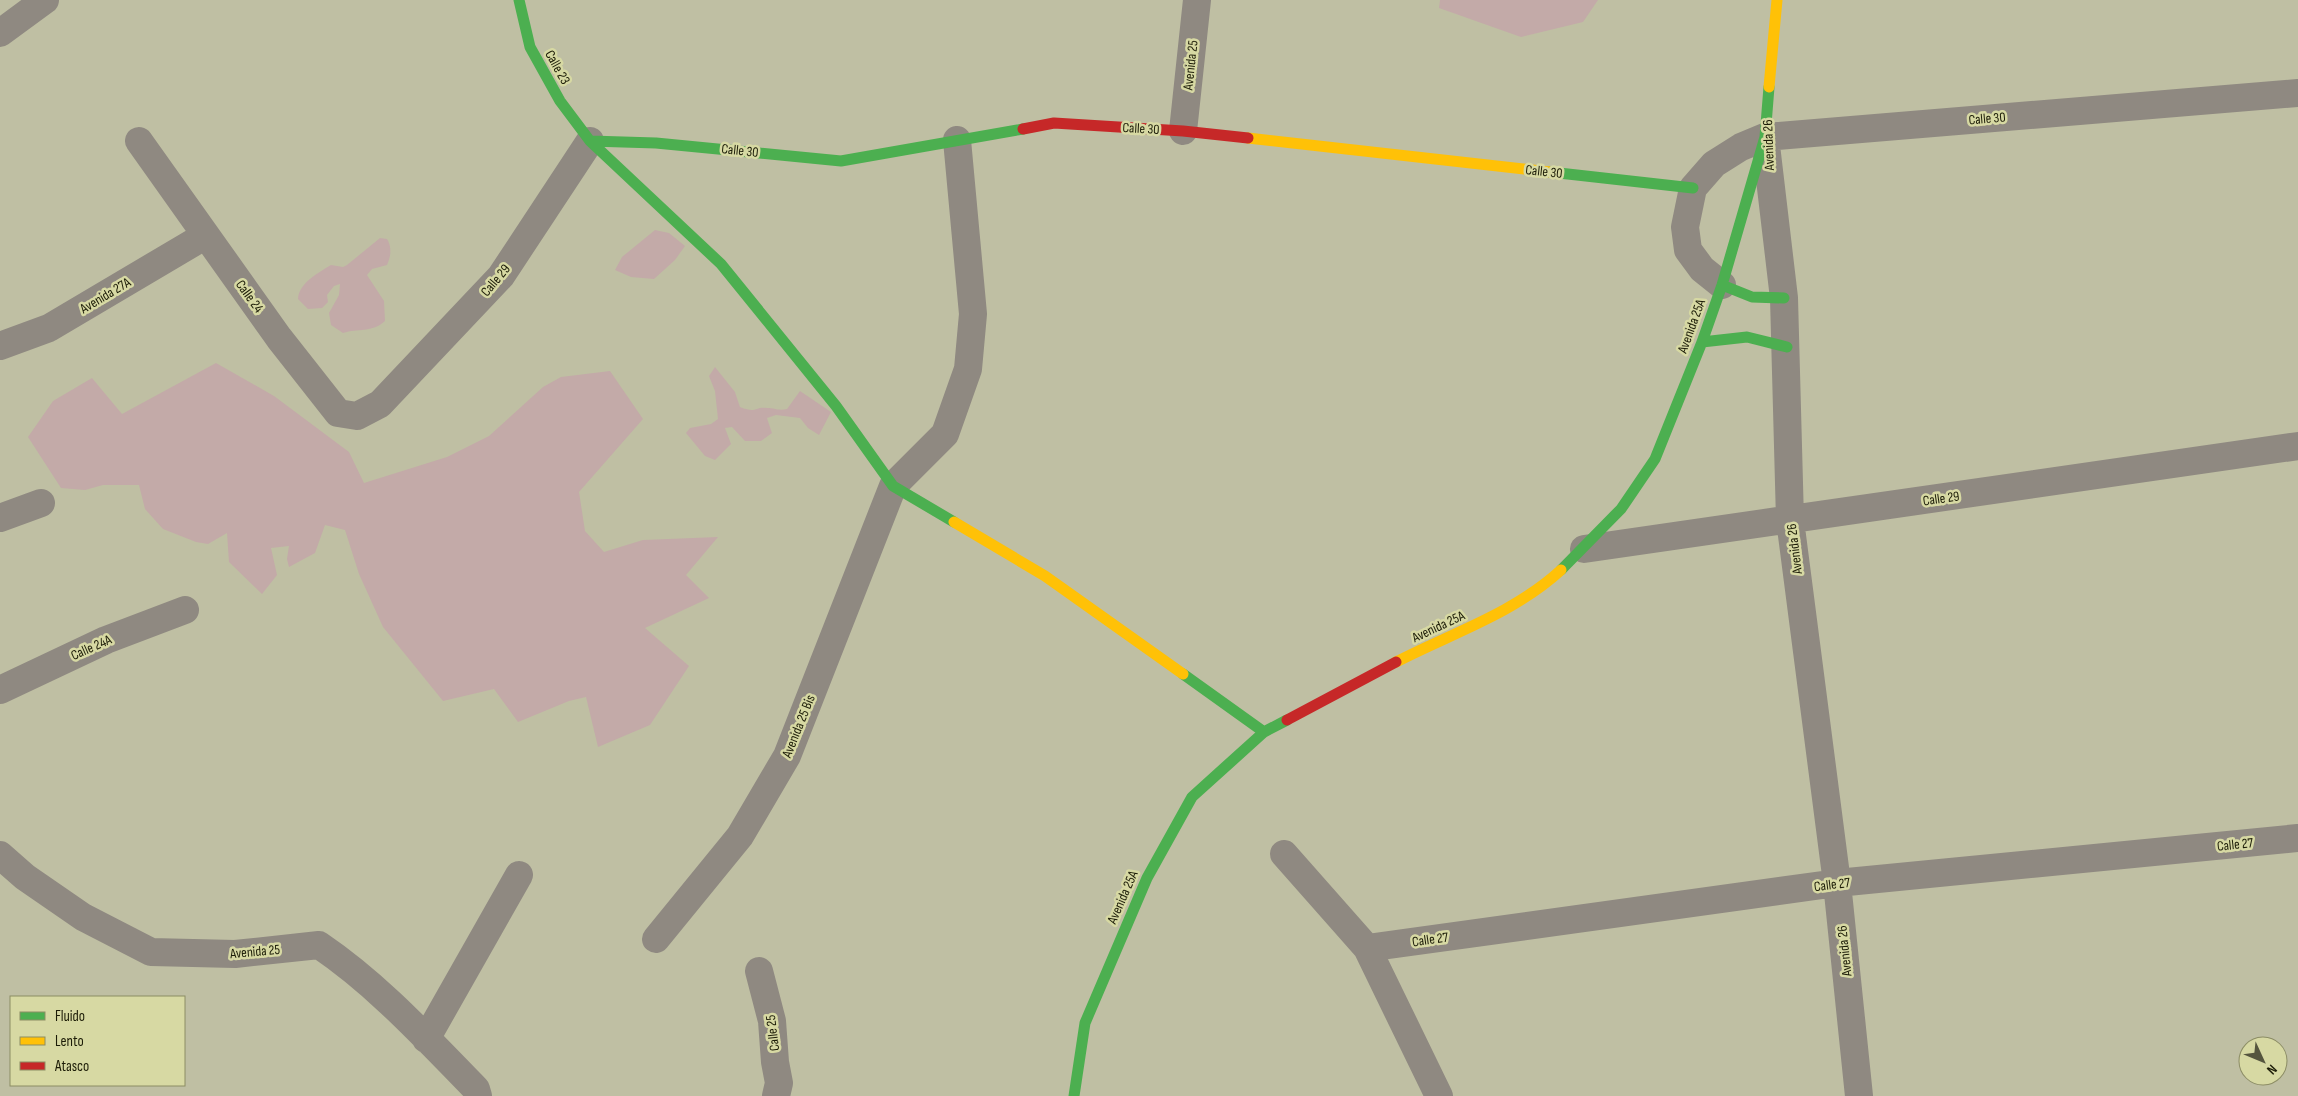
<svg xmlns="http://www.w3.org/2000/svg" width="2298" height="1096" viewBox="0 0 2298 1096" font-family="'Sofia Sans Condensed',sans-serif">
<rect width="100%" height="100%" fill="#bfbfa3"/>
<path fill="#c3aaa8" d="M1440 0H1598L1583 22 1521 37 1439 8Z
M655 230 669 233 685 246 675 260 654 279 631 277 615 270 622 257Z
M380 238 387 239C392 247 391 256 387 265L372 269 367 275 384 301 385 321C372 333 358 328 343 333L331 325 329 313 339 295 340 284 334 286 327 295 328 302 322 308 308 309 298 299C299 283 318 273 331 265L343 267 347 265Z
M216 363 274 396 349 452 364 483 447 457 489 436 543 387 561 377 610 371 643 419 579 492 585 531 604 552 643 540 718 537 686 575 709 598 645 628 689 666 650 725 598 747 586 697 569 701 518 722 494 689 443 701 383 627 359 574 345 530 325 525 315 553 289 567 287 559 289 546 271 548 277 575 262 594 229 562 227 533 208 544 196 542 163 529 145 509 139 485H103L85 490 61 488 28 437 53 401 92 378 122 414Z
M715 367 735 392 740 407C758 414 754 406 767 408 775 408 778 411 787 409L800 391 831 412 819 435 808 428 800 418 776 415 767 418 772 433 761 441H745L732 427 725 428 731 444 715 460 705 456 686 433 690 428 711 424 718 419 715 391 709 376Z"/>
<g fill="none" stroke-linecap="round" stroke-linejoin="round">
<path stroke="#8f8981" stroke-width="28" d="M0 33 45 0
M1183 131 1197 0
M1765 137 1784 298 1790 520 1837 883 1859 1096
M139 141 279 338 338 413 357 416 380 404 501 276 590 141
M1722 285 1702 269 1688 250 1685 227 1693 188 1714 164 1741 147 1765 137 2298 93
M0 346 49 328 196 241 205 234
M0 518 41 503
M1584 549 2298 446
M0 690 106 640 185 610
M1284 854 1367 948 1439 1096
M0 855 25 877 83 917 151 952 235 954 319 945C378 985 426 1038 476 1089L478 1096
M656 939 740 836 787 756 893 486 945 434 968 369 973 314 957 140
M1367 948 1837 883 2298 838
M759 971 772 1021 775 1062 779 1083 776 1096
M426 1039 519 875"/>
<path stroke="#4caf50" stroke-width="11" d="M519 0 530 47 560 101 590 141 721 264 836 406 893 486 954 522
M590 141 656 143 841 161 1023 129
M1550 172 1693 188
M1722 285 1752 297 1784 298
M1702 342 1747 337 1787 347
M1561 570 1621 509 1655 459 1702 342 1722 285 1765 137 1769 87
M1183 674 1264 732
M1074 1096 1085 1023 1147 878 1192 797 1264 732 1287 720"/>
<path stroke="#ffc107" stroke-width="11" d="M1769 87 1777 0
M1248 138 1550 172
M954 522 1045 576 1183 674
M1396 662C1452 633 1513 614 1561 570"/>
<path stroke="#c62828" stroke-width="11" d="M1023 129 1054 123 1183 131 1248 138
M1287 720 1396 662"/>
</g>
<g text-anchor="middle" stroke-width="5" stroke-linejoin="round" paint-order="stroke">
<g font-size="14" fill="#1c1c07" stroke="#d7d9a3">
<text transform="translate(1190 65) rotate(-84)" y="5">Avenida 25</text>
<text transform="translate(558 67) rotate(61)" y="5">Calle 23</text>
<text transform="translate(1987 118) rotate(-5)" y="5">Calle 30</text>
<text transform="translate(1141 128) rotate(3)" y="5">Calle 30</text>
<text transform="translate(1768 145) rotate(-92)" y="5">Avenida 26</text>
<text transform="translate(740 150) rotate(6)" y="5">Calle 30</text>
<text transform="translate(1544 171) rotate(6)" y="5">Calle 30</text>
<text transform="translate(495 280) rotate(-50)" y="5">Calle 29</text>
<text transform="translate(105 295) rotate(-31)" y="5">Avenida 27A</text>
<text transform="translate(250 296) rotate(54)" y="5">Calle 24</text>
<text transform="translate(1691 326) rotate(-70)" y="5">Avenida 25A</text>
<text transform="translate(1941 498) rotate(-8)" y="5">Calle 29</text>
<text transform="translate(1794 549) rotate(-97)" y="5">Avenida 26</text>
<text transform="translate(1438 626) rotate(-25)" y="5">Avenida 25A</text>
<text transform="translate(91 647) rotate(-24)" y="5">Calle 24A</text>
<text transform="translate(798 726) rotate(-68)" y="5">Avenida 25 Bis</text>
<text transform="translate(2235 844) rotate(-6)" y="5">Calle 27</text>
<text transform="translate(1832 884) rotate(-7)" y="5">Calle 27</text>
<text transform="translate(1122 897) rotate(-66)" y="5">Avenida 25A</text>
<text transform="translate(1430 939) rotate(-8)" y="5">Calle 27</text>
<text transform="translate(255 951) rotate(-5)" y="5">Avenida 25</text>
<text transform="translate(1844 951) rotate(-96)" y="5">Avenida 26</text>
<text transform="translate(772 1033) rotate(-97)" y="5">Calle 25</text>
</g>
</g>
<rect x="10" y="996" width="175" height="90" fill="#d7d9a3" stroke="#8c8d65"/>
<rect x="20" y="1012" width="25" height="8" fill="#4caf50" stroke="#8c8d65"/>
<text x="55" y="1021" font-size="15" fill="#1c1c07">Fluido</text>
<rect x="20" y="1037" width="25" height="8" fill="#ffc107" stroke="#8c8d65"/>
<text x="55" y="1046" font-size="15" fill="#1c1c07">Lento</text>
<rect x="20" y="1062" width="25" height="8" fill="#c62828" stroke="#8c8d65"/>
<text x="55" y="1071" font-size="15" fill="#1c1c07">Atasco</text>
<g transform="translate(2263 1061) rotate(134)"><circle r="24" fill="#d7d9a3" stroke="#8c8d65"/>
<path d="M0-4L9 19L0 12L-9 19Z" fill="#55553e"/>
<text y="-8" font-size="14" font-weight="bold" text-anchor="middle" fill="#1c1c07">N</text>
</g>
</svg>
